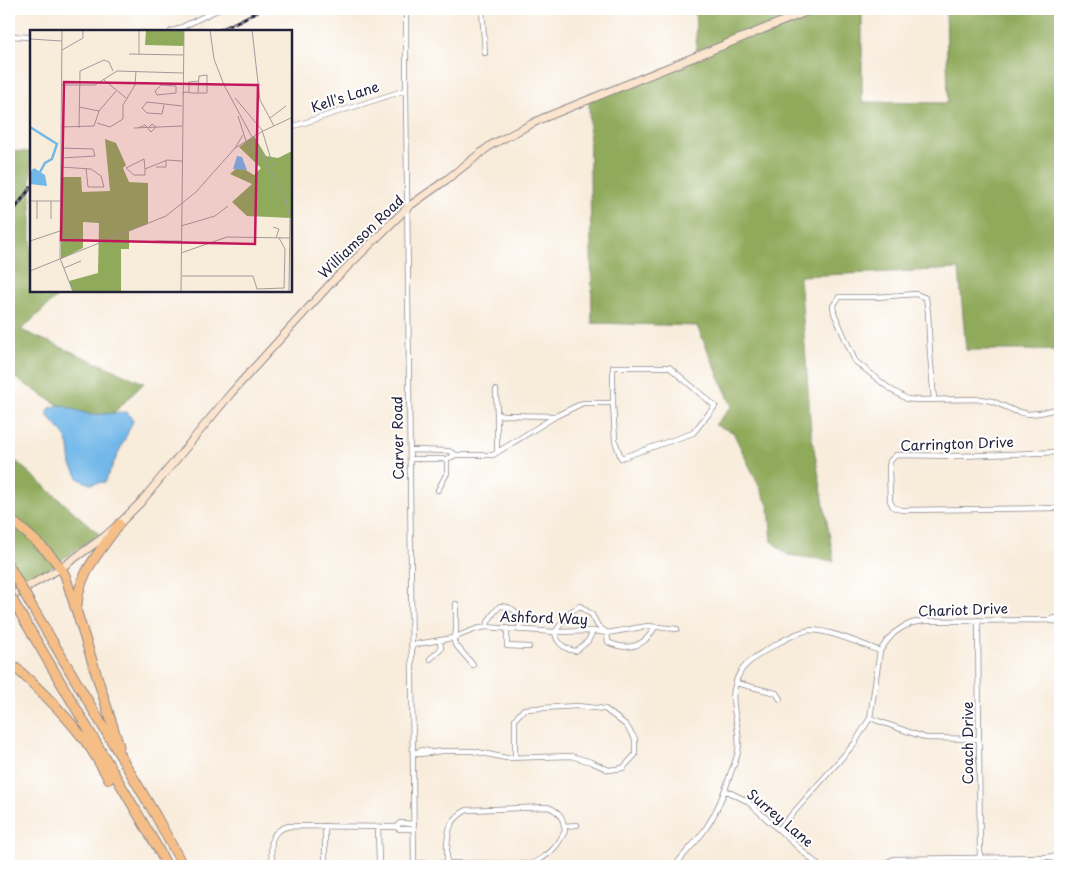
<svg xmlns="http://www.w3.org/2000/svg" width="1069" height="875" viewBox="0 0 1069 875" font-family="'Playpen Sans',sans-serif">
<rect width="100%" height="100%" fill="#fff"/>
<filter id="ink" filterUnits="userSpaceOnUse"><feTurbulence type="fractalNoise" baseFrequency=".02" numOctaves="2"/><feDisplacementMap in="SourceGraphic" scale="10" xChannelSelector="R" yChannelSelector="G"/><feConvolveMatrix kernelMatrix="1 2 1 2 8 2 1 2 1" color-interpolation-filters="sRGB"/></filter>
<filter id="wash" filterUnits="userSpaceOnUse"><feTurbulence type="fractalNoise" baseFrequency=".0096" numOctaves="4" result="noise"/><feDisplacementMap in="SourceGraphic" scale="20" xChannelSelector="R" yChannelSelector="G"/><feGaussianBlur stdDeviation="1.12" result="paint"/><feColorMatrix in="noise" values="0 0 0 0 0 0 0 0 0 0 0 0 0 0 0 0 0 1.4 0 .05"/><feComposite in="paint" operator="in"/></filter>
<g filter="url(#wash)">
<rect width="100%" height="100%" fill="#f8ecdb"/>
<path fill="#90aa5c" stroke="#59664c" d="M695 9H862V102L948 103 946 9H1060V350H966L959 269 800 276 811 432 834 561 788 555 772 542 769 507 733 432 715 425 732 406 697 326 592 323 589 99 697 56Z
M9 151 31 152V291H63L21 330 144 383 97 429 12 376 9 379Z
M9 455 99 534 14 593 9 585Z"/>
<path fill="#72b8e9" stroke="#4a6d92" d="M61 405 91 415 127 412 133 421 105 482 90 484 79 479 71 465 69 446 64 434 47 415 50 408Z"/>
</g>
<g filter="url(#ink)">
<g fill="none" stroke-linecap="round" stroke-linejoin="round">
<defs>
<path id="street" d="M406 9V90L414 866
M482 9 485 53
M406 11 432 9
M171 31 176 30 219 9
M9 36 31 37
M291 127 406 90
M496 390 497 415
M934 399 930 354 928 312 926 298 916 294 876 297H839L833 306 834 313 855 361 890 389 907 399 916 400 981 399 992 401 1015 411 1028 414 1040 413 1060 408
M410 450 449 451 456 455
M497 452V415L555 416
M1060 452 960 456 896 455 890 461 889 468 890 501 893 507 902 510 1060 508
M410 459H447L456 455H493L556 416 583 403H613V367H669L715 406 693 433 621 458 615 441 613 403
M438 490 447 473V459
M456 604V632L453 638 455 644 473 665
M1051 619 1060 617
M978 620 980 866
M486 627C489 618 493 613 500 606 517 607 519 614 520 630
M507 628V646L529 647
M593 631 588 641 576 651C566 650 556 643 555 632L570 612 580 606 592 615 598 626 607 633 608 642C621 649 638 649 648 637 651 634 653 630 655 627
M411 645 453 638 476 629 486 627 555 632 593 631 607 633 648 626 677 629
M430 659 441 649 440 641
M736 683 776 693 780 699
M870 718 926 738 979 739
M413 752 420 754 442 751H473L506 758 571 756 591 762 609 770 623 768 635 755V739L626 725 605 709 577 706 524 709 515 719V758
M417 752C421 749 426 750 431 752
M725 790 747 801 819 866
M548 807C561 812 563 818 565 831 557 848 549 855 532 864L447 863C447 852 446 833 452 823 456 817 461 813 467 810Z
M325 826V866
M565 826 577 825
M378 827 379 866
M396 827 399 829H414
M779 829 854 744 870 718 880 651 887 641 894 633 903 627 912 623 923 621 1047 620 1060 622
M1051 858 1060 860
M414 863H447
M272 866C272 847 266 832 289 826L396 827 400 823 414 824
M675 866C684 853 697 842 706 828 718 811 725 791 731 772 734 765 737 758 738 751 742 730 730 710 734 690 736 681 738 673 745 666 755 655 796 631 811 630 829 630 862 644 880 651
M879 866 894 859 1047 857 1060 855"/>
<path id="secondary" d="M9 597 61 568 104 537 119 524 141 502 232 392 331 283 408 207 446 180 491 145 541 119 813 9"/>
<path id="highway" d="M9 518C28 535 52 552 65 575L119 746
M9 566 13 573
M31 605 156 816 183 866
M77 606C78 573 101 551 119 524
M20 613 156 845 167 866
M9 662C39 688 68 716 91 749 97 759 103 769 109 779"/>
</defs>
<use href="#street" stroke="#8d878b" stroke-width="6"/>
<use href="#secondary" stroke="#8d878b" stroke-width="9"/>
<use href="#highway" stroke="#8d878b" stroke-width="11"/>
<use href="#street" stroke="#fff" stroke-width="4.5"/>
<use href="#secondary" stroke="#fbe5cf" stroke-width="7"/>
<use href="#highway" stroke="#f6be87" stroke-width="9"/>
<defs>
<path id="rail" d="M218 31 263 9
M9 217 31 187"/>
</defs>
<use href="#rail" stroke="#22223b" stroke-width="3"/>
<use href="#rail" stroke="#fff" stroke-width="1" stroke-dasharray="4" stroke-linecap="butt"/>
<defs>
<path id="highway-bridge" d="M13 573 31 605
M9 594 20 613"/>
</defs>
<use href="#highway-bridge" stroke="#8d878b" stroke-width="11" stroke-linecap="butt"/>
<use href="#highway-bridge" stroke="#f6be87" stroke-width="9"/>
</g>
</g>
<g text-anchor="middle" stroke-width="4" stroke-linejoin="round" paint-order="stroke">
<g font-size="14" fill="#22223b" stroke="#fff">
<text transform="translate(345 97) rotate(-18)" y="5">Kell's Lane</text>
<text transform="translate(361 237) rotate(-44)" y="5">Williamson Road</text>
<text transform="translate(398 438) rotate(-91)" y="5">Carver Road</text>
<text transform="translate(957 444) rotate(-2)" y="5">Carrington Drive</text>
<text transform="translate(963 610) rotate(-2)" y="5">Chariot Drive</text>
<text transform="translate(544 618) rotate(2)" y="5">Ashford Way</text>
<text transform="translate(968 743) rotate(-90)" y="5">Coach Drive</text>
<text transform="translate(780 818) rotate(40)" y="5">Surrey Lane</text>
</g>
</g>
<g transform="translate(30 30)">
<rect width="262" height="262" fill="#f8ecdb"/>
<path d="M116 0H154V16L115 15ZM224 106 236 126 248 128 262 121 261 188 217 186 202 172 222 154 200 144 209 136 224 145 231 138 209 117ZM75 109 86 113 96 135 93 138 99 152 118 153V194L99 201V219H91V262H43L39 251 68 243 69 193 53 192V218L31 229V147H51L52 162 80 161Z" fill="#90aa5c"/>
<path d="M207 126 212 127 217 140 203 139ZM4 138 15 145 17 156 0 154V142Z" fill="#72b8e9"/>
<path fill="none" stroke="#72b8e9" stroke-width="2.5" d="M0 97 27 114 22 129 15 133 10 142"/>
<path fill="none" stroke="#a29b9b" stroke-width="1" d="M32 0 30 228 43 262M180 0 184 29 194 55 256 170 260 189 259 262M222 0 230 70 244 96M0 9 32 11M32 20 53 8V0M99 24 153 25M109 24V0M73 49 96 68M31 55H65L87 41 153 43M131 55 146 56V63L127 65 125 61ZM159 62V52L169 51M152 63 156 62 161 63H177V45L169 46 168 63M205 68 232 100 243 136M134 75 132 84 117 83 112 78 117 72 152 76M49 77 69 81M208 86 216 111 231 127M240 88 256 76M67 93 80 97 93 89V75L105 55 106 41M31 97 64 96 69 81 86 61M49 98 50 41 74 30 79 32 83 41M104 98 152 96M108 98 115 95 121 102 126 97 122 94 119 97M233 101 263 87M31 118 63 119 65 126 31 128M205 118 213 105M31 137 61 139 71 146 74 157H58L56 138M126 137H136V130M115 139 114 129 96 138 104 145H115V139L137 130 152 131M0 171H30M7 189V171M21 189V171M151 196 185 186 198 176M243 197 249 199 246 208M0 211 30 201M125 211H151M151 223 197 207 260 208M34 238 51 231M0 241 136 186 166 162 205 118 233 101M152 246H223L227 259 254 258 255 219 249 208M151 262 154 0"/>
<path fill="#c2185b" fill-opacity="0.15" stroke="#c2185b" stroke-width="2.5" d="M34 52 228 55 225 214 31 210Z"/>
<rect width="262" height="262" fill="none" stroke="#22223b" stroke-width="2.5"/>
</g>
<rect width="1069" height="875" fill="none" stroke="#fff" stroke-width="30"/>
</svg>
